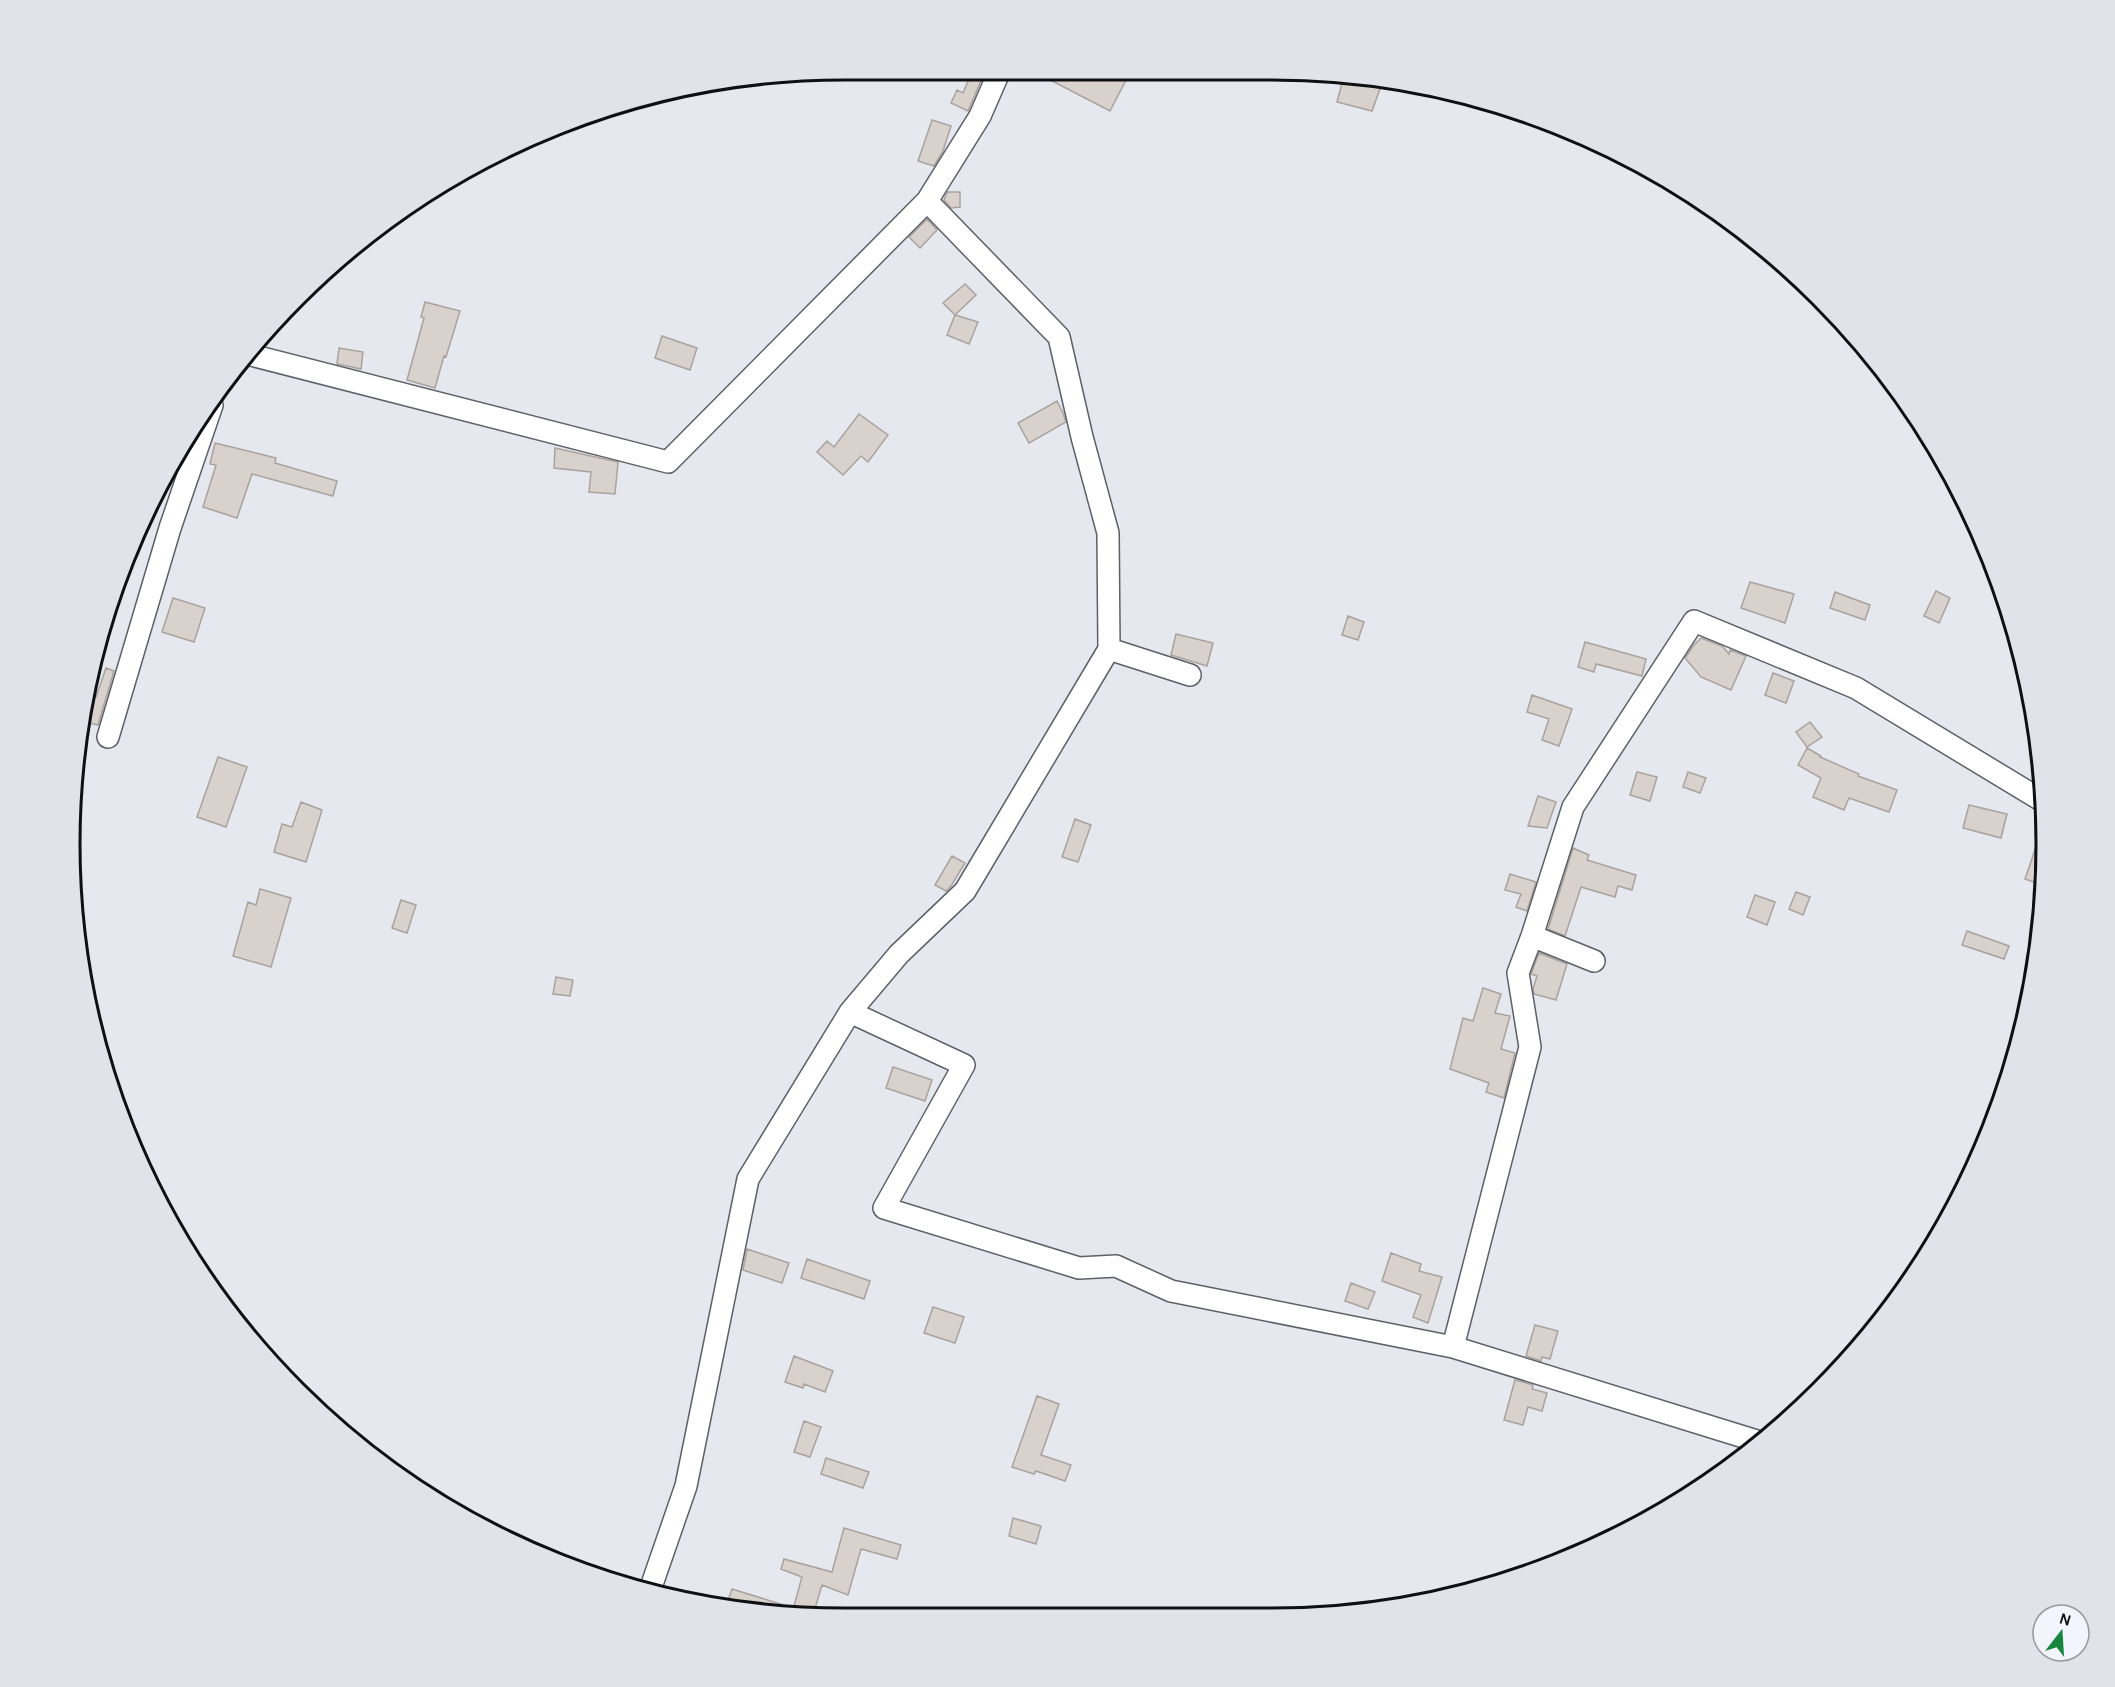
<svg xmlns="http://www.w3.org/2000/svg" width="2115" height="1687" viewBox="0 0 2115 1687" font-family="Karla,sans-serif">
<rect width="100%" height="100%" fill="#e5e8ef"/>
<path fill="#d8d1cc" stroke="#a9a29e" stroke-width="1.5" d="M973 69H986L968 111 951 103 957 90 963 93Z
M1031 70H1106L1126 80 1110 111Z
M1348 76 1382 83 1372 111 1337 102 1342 83 1346 84Z
M932 120 951 126 943 151 934 166 918 161Z
M947 192H960V207L951 208 944 200Z
M927 219 937 230 920 248 909 237Z
M965 284 976 295 955 315 943 303Z
M425 302 460 311 446 357 444 356 435 388 407 380 424 318 421 317Z
M955 315 978 322 969 344 947 335Z
M662 336 697 348 690 370 655 358Z
M339 348 363 352 361 369 337 364Z
M1057 401 1063 413 1066 422 1029 443 1018 423Z
M859 414 888 435 868 462 861 456 843 475 817 452 827 441 834 447Z
M215 443 276 458 275 463 337 481 333 496 252 474 237 518 203 507 216 465 210 464Z
M555 448 618 462 615 494 589 492 591 472 554 468Z
M1750 582 1794 594 1785 623 1741 608Z
M1936 591 1950 598 1939 623 1924 616Z
M1835 592 1870 605 1865 620 1830 608Z
M173 598 205 608 194 642 162 632Z
M1348 616 1364 622 1358 640 1342 635Z
M1176 634 1213 643 1207 666 1171 655Z
M1701 638 1722 646 1729 654 1730 650 1746 656 1731 690 1701 677 1685 658 1694 645Z
M1585 642 1646 659 1642 676 1596 664 1594 672 1578 667Z
M106 668 114 671 98 725 85 722 87 709 90 695 96 697Z
M1773 673 1794 681 1786 703 1765 695Z
M1532 695 1572 709 1559 746 1542 740 1549 719 1527 712Z
M1810 722 1822 737 1807 747 1796 732Z
M1807 748 1821 756 1820 757 1859 774 1858 776 1897 790 1889 812 1849 798 1844 810 1813 797 1821 778 1798 765Z
M218 757 247 767 226 827 197 817Z
M1637 772 1657 777 1650 801 1630 795Z
M1688 772 1706 778 1700 793 1683 787Z
M1538 796 1556 802 1547 828 1528 826Z
M301 802 322 810 306 862 274 852 282 824 292 827Z
M1969 805 2007 814 2001 838 1963 828Z
M1075 819 1091 825 1078 862 1062 857Z
M2041 832 2044 870 2039 884 2025 879Z
M1573 848 1589 855 1587 860 1636 875 1632 890 1618 886 1615 897 1581 887 1565 936 1548 929Z
M952 856 965 863 951 886 946 891 935 885Z
M1510 874 1536 882 1527 911 1516 907 1521 894 1505 890Z
M260 889 291 898 271 967 233 956 248 902 256 905Z
M1796 892 1810 897 1803 915 1789 909Z
M1755 895 1775 902 1767 925 1747 917Z
M401 900 416 905 407 933 392 928Z
M1967 931 2009 946 2004 959 1962 945Z
M1539 953 1567 964 1556 1000 1534 994 1533 989 1537 976 1531 974Z
M556 977 573 980 570 996 553 994Z
M1483 988 1501 994 1495 1013 1510 1016 1501 1049 1515 1053 1504 1098 1486 1092 1489 1083 1450 1069 1463 1018 1473 1021Z
M893 1067 932 1080 925 1101 886 1088Z
M747 1249 789 1263 782 1283 743 1270Z
M1391 1253 1421 1264 1419 1271 1442 1277 1428 1323 1413 1317 1421 1295 1382 1281Z
M807 1259 870 1281 864 1299 801 1278Z
M1351 1283 1375 1292 1368 1309 1345 1301Z
M933 1307 964 1317 955 1343 924 1333Z
M1535 1325 1558 1331 1550 1359 1542 1357 1541 1361 1526 1356Z
M794 1356 833 1371 825 1392 804 1384 803 1388 785 1382Z
M1515 1380 1533 1385 1532 1389 1547 1393 1542 1411 1528 1407 1523 1425 1504 1420Z
M1037 1396 1059 1404 1041 1455 1071 1465 1065 1481 1036 1471 1034 1474 1012 1467Z
M804 1421 821 1427 810 1457 794 1452Z
M826 1458 869 1472 863 1488 821 1474Z
M1013 1518 1041 1526 1036 1544 1009 1536Z
M844 1528 901 1545 897 1559 861 1549 848 1595 822 1585 813 1615 792 1613 802 1577 781 1569 784 1559 832 1572Z
M732 1589 784 1605 783 1612 726 1606Z"/>
<g fill="none" stroke-linecap="round" stroke-linejoin="round">
<defs>
<path id="street" d="M251 355 668 462 927 201 980 116 1000 70
M1109 649 1190 675
M108 737 170 528 212 405
M1532 936 1594 961
M850 1012 964 1065 884 1208 1079 1268 1116 1266 1171 1291 1453 1347
M1760 1442 1453 1347 1530 1047 1518 973 1532 936 1573 807 1694 621 1856 688 2041 800
M650 1590 686 1486 748 1179 850 1012 899 954 965 891 1109 649 1108 533 1082 437 1059 337 927 201"/>
</defs>
<use href="#street" stroke="#5d6066" stroke-width="24"/>
<use href="#street" stroke="#fff" stroke-width="21"/>
</g>
<path d="M0 0H2115V1687H0ZM844 80H1272A764 764 0 0 1 2036 844V844A764 764 0 0 1 1272 1608H844A764 764 0 0 1 80 844V844A764 764 0 0 1 844 80Z" fill="#e0e3ea" fill-rule="evenodd"/>
<path fill="none" stroke="#0f1013" stroke-width="3" d="M844 80H1272A764 764 0 0 1 2036 844V844A764 764 0 0 1 1272 1608H844A764 764 0 0 1 80 844V844A764 764 0 0 1 844 80Z"/>
<g transform="translate(2061 1633) rotate(17)"><circle r="28" fill="#f2f5fd" stroke="#97999f" stroke-width="1.5"/>
<path d="M0-4.5L10 22L0 15L-10 22Z" fill="#16863e"/>
<text y="-9" font-size="16" font-weight="bold" text-anchor="middle" fill="#0f1013">N</text>
</g>
</svg>
